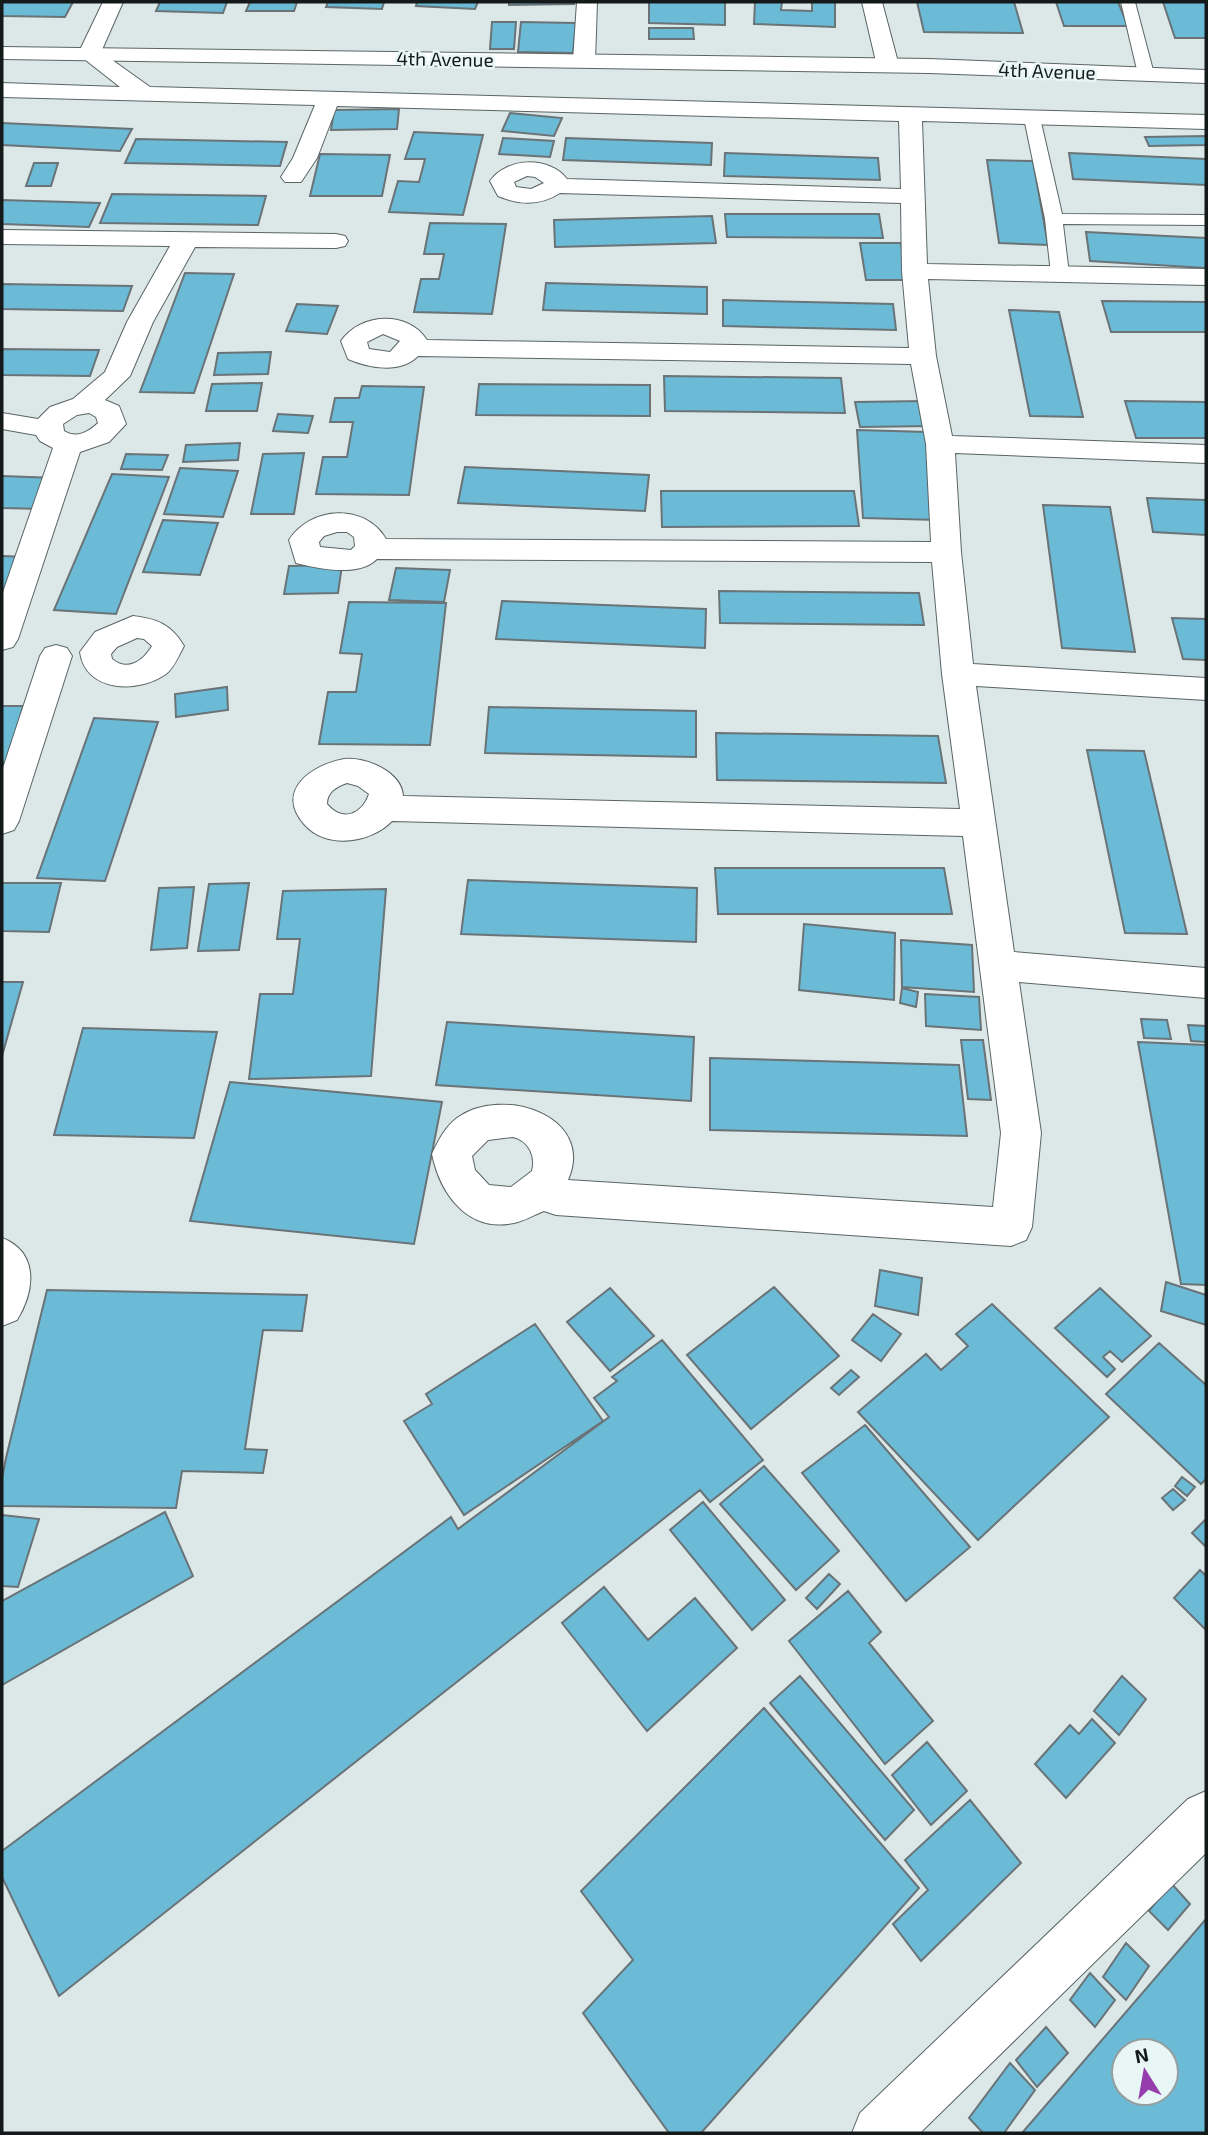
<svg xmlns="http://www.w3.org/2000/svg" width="1208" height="2135" viewBox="0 0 1208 2135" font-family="'Exo 2',sans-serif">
<rect width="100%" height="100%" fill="#dce8e8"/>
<path fill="#6bbbd7" stroke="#6a7377" stroke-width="2" fill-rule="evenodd" d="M2 2H73L65 17 2 16Z
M160 2H227L223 13 156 11Z
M250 2H297L294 11H246Z
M328 2H384L382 9 326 7Z
M417 2H478L475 9 416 6Z
M509 2H573L574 4 509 5Z
M649 2H725V25L649 23Z
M755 2H782L781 10 812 11V2H793H835V27L754 24Z
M917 2H1014L1023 33 924 32Z
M1056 2H1118L1128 26H1064Z
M1163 2H1206V38H1175Z
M492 22H516L514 49H490Z
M521 22 576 23 573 53 518 52Z
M649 28H693L694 39H649Z
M399 109 397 129 331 130 334 110Z
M510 113 562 118 554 136 502 131Z
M2 123 132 129 120 151 2 145Z
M414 132 483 135 463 215 389 212 398 181 419 182 425 159H405Z
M1206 136V145L1149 146 1145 137Z
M503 138 554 141 550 157 499 154Z
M566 138 712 143 711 165 563 160Z
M136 139 287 142 280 166 125 163Z
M725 153 878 158 880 180 724 176Z
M1069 153 1206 159V185L1073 179Z
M320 154 390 155 382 196H310Z
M987 160 1033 161 1048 245 999 243Z
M34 163H58L51 186H26Z
M112 194 266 196 258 225 100 223Z
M2 200 100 203 89 227 2 224Z
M725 214H879L883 238 727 237Z
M712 216 716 243 555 247 554 220Z
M430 223 506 224 492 314 414 312 421 279H439L444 254H424Z
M1086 232 1206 238V268L1090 261Z
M860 243H901L907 280H866Z
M185 273 234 274 194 393 140 392Z
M546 283 707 287V314L543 310Z
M2 284 132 286 123 311 2 309Z
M723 300 893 304 896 330 723 326Z
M1102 301 1206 302V332H1111Z
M297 304 338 306 327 334 286 331Z
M1009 310 1059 312 1083 417 1030 416Z
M2 349 99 350 90 376 2 375Z
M271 352 268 374 214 375 218 353Z
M664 376 841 378 845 413 665 411Z
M262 383 257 411H206L212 384Z
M479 384 650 385V416L476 415Z
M362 386 424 387 409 495 316 494 323 457H347L353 422H330L335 398H359Z
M925 401 931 426 860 427 855 402Z
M1125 401 1206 402V438H1136Z
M278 414 313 416 308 433 273 431Z
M857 430 928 432 938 520 863 518Z
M240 443 238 460 183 462 186 445Z
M304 453 294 514H251L263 454Z
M126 454 168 455 162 470 121 469Z
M465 467 649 475 645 511 458 503Z
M180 468 238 471 223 517 164 514Z
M112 474 169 477 116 614 54 610Z
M2 476 55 478 43 509 2 508Z
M661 491H854L859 526 662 527Z
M1147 498 1206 500V535L1153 532Z
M1043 505 1110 507 1135 652 1062 648Z
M163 520 218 523 200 575 143 572Z
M2 556 27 557 13 595 2 594Z
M342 565 338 593 284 594 289 566Z
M396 568 450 570 444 602 389 600Z
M719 591 919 593 924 625 720 623Z
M502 601 706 609 705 648 496 639Z
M349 602 446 603 430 745 319 744 328 692H356L362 654 340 653Z
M1172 618 1206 619V660L1183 659Z
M227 687 228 710 176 717 175 694Z
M2 706H23L9 762 2 763Z
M489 707 696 711V757L485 753Z
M94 718 158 722 105 881 37 878Z
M716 733 938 736 946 783 717 780Z
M1087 750 1144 751 1187 934 1125 933Z
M715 868H944L952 914H718Z
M468 880 697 888 696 942 461 934Z
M2 883H61L49 932 2 931Z
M249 883 239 950 198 951 209 884Z
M194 887 187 948 151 950 159 888Z
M386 889 371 1076 249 1079 260 994H293L300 939H277L283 891Z
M804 924 895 933 894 1000 799 990Z
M901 940 972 945 974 992 902 987Z
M2 982H23L2 1056Z
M902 988 918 992 916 1007 900 1003Z
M925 994 979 997 981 1030 926 1026Z
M1141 1019 1167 1020 1171 1039 1144 1038Z
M447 1022 694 1037 691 1101 436 1085Z
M1188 1025 1206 1026V1042L1191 1041Z
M83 1028 217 1032 194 1138 54 1135Z
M961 1040H983L991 1100 968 1099Z
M1138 1042 1206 1045V1285L1181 1284Z
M710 1058 959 1065 967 1136 710 1130Z
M230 1082 442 1102 414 1244 190 1221Z
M880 1270 922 1278 918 1315 875 1306Z
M1166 1282 1206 1295V1325L1161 1311Z
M774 1287 839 1356 751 1429 687 1355Z
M610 1288 654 1336 610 1371 567 1322Z
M1100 1288 1151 1336 1122 1362 1110 1351 1103 1357 1115 1369 1107 1377 1055 1328Z
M47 1290 307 1295 302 1331 263 1330 245 1449 267 1450 263 1473 182 1471 176 1508 2 1506V1479L6 1458Z
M992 1304 1109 1417 978 1540 858 1412 926 1354 941 1370 968 1346 956 1334Z
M873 1314 901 1334 881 1361 852 1340Z
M535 1324 603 1421 464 1515 404 1421 432 1404 426 1394Z
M662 1340 763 1460 710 1502 700 1490 59 1996 2 1877V1851L451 1517 458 1529 609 1417 594 1398 617 1381 612 1377Z
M1159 1343 1206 1385V1479L1201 1484 1106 1394Z
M851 1370 859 1377 839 1395 831 1388Z
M865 1425 970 1547 906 1601 802 1473Z
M764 1466 839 1551 796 1590 720 1504Z
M1182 1477 1195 1487 1187 1496 1175 1486Z
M1173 1489 1185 1500 1173 1510 1162 1498Z
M703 1502 785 1600 752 1630 670 1530Z
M165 1512 193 1576 2 1685V1601Z
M2 1515 39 1519 18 1587 2 1586Z
M1206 1519V1547L1192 1533Z
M1200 1570 1206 1576V1630L1174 1598Z
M829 1574 840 1584 817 1609 806 1598Z
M604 1587 648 1640 695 1598 737 1648 647 1731 562 1623Z
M848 1591 881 1632 869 1643 933 1721 885 1764 789 1641Z
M800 1676 914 1810 885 1840 770 1703Z
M1122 1676 1146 1699 1119 1735 1094 1711Z
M764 1708 919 1888 701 2133H669L583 2013 633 1960 581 1891Z
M1092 1719 1115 1743 1066 1798 1035 1764 1070 1725 1079 1734Z
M927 1742 967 1791 931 1825 892 1775Z
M970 1800 1021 1863 921 1961 893 1924 928 1890 905 1860Z
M1171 1883 1190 1904 1168 1930 1149 1911Z
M1206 1919V2133H1022ZM1124 2051H1166V2093H1124Z
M1126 1943 1149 1966 1126 2000 1103 1977Z
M1090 1973 1115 2000 1095 2027 1070 2000Z
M1046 2027 1068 2053 1037 2087 1016 2060Z
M1010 2063 1035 2090 1004 2133H983L969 2118Z"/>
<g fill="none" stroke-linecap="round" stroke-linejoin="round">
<defs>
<path id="lane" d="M1121 2H1135L1154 74 1152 77H1140L1138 74Z
M1032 113 1040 118 1062 214 1206 215V225L1063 224 1069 274 1060 279 1054 278 1051 274 1045 219 1024 118Z"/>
<path id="street" d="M103 2H123L101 52 150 87 1206 115V129L922 121 927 264 1206 269V285L928 279 936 356 952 436 1206 445V463L955 453 961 552 973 664 1206 678V700L976 686 1014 952 1206 968V998L1019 982 1041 1133 1032 1227 1026 1240 1011 1246 556 1215 544 1211C534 1215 524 1221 514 1223 467 1233 440 1193 432 1154 438 1141 445 1127 457 1118 502 1085 596 1116 568 1180L993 1207 1001 1133 963 836 392 821C371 843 326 850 304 824 275 791 311 765 344 759 365 756 402 772 403 796L960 809 942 674 932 562 377 559C359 577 320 569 296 563L289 540C311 506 365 503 386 539L931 542 926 444 911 364 418 356C400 374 369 368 348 359L341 341C360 313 408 310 427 340L909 348 902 271 901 203 560 193C540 206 519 205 498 196L490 181C507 157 549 156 567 179L901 189 899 121 337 106 317 158 301 182H285L281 177 293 158 315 105 2 97V83L120 87 78 54ZM527 176 535 177 544 183 531 189 516 187 514 182ZM383 334 400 341 390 352 369 349 367 342ZM337 532H347L354 537 355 546 351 550 320 547 319 542 324 536ZM347 783 358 786 369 794C362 814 343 823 327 804 327 792 336 787 347 783ZM513 1137C529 1141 536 1156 532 1171L511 1187 489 1185 475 1170 472 1156 488 1140Z
M577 2H597L595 61 592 66H576L573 61Z
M862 2H882L899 66 896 71H880L877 66Z
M2 230 336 234 345 236 348 241 345 246 336 248 195 247 153 322 130 376 105 400 119 406 126 424 109 442 80 452 18 639 13 647 2 650V595L53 448 40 441 36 435 2 429V413L38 419 50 407 73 399 105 372 127 322 170 246 2 244ZM89 413 96 417 98 423C88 432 77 439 64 431L63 424 77 415Z
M133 616C157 619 171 624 184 646 179 655 174 668 166 674 138 694 85 692 80 652L95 632ZM137 638 144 639 152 646C143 661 128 672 112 659L111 654 117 647Z
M56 645 67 648 72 656 19 821 14 830 2 834V771L40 656 45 648Z
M2 1238C39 1252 35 1291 17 1320L2 1326Z
M1206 1791V1853L920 2133H852L860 2113 1188 1799Z"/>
<path id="secondary" d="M2 47 929 59 1206 70V83L929 73 2 59Z"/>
</defs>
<use href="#lane" stroke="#5a6464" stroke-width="2"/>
<use href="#street" stroke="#5a6464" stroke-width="2"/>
<use href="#secondary" stroke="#5a6464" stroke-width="2"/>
<use href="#lane" fill="#fff" fill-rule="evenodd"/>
<use href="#street" fill="#fff" fill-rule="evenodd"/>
<use href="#secondary" fill="#fff" fill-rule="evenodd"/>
</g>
<g text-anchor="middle" stroke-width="5" stroke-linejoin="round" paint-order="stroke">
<g font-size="19" fill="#141919" stroke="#e9f6f6">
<text transform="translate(445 59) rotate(1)" y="7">4th Avenue</text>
<text transform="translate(1047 71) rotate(2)" y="7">4th Avenue</text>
</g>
</g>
<rect width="1208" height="2135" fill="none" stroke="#141919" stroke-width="7"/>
<g transform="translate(1145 2072) rotate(349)"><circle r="33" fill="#e9f6f6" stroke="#949e9e" stroke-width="2"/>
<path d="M0-5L12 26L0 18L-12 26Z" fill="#953eab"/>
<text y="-10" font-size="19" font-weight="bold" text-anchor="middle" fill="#141919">N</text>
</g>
</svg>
